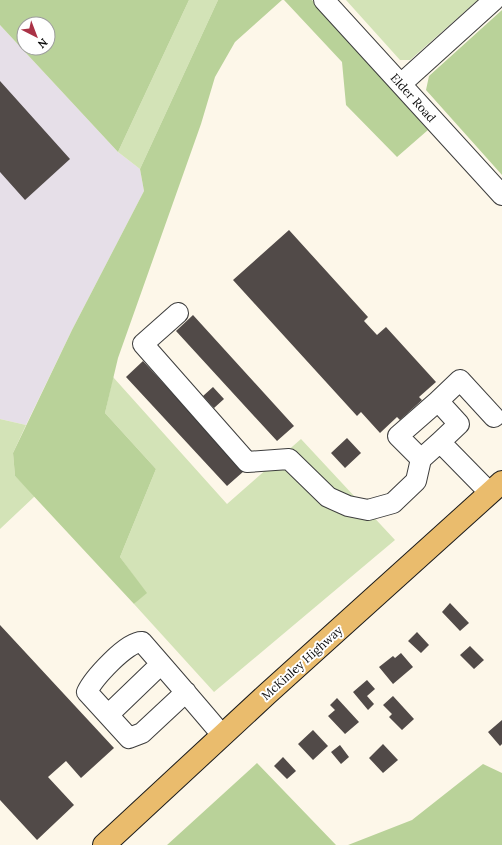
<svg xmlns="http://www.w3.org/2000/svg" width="502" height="845" viewBox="0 0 502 845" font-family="Lora,serif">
<rect width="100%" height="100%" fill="#fdf7e9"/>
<path fill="#e6dfe8" d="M0 25 118 152 140 169 144 191 72 330 26 425 0 419Z"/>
<path fill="#d3e3b7" d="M189 0H218L140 169 118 152Z
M346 0H478L410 60H400Z
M113 377 227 504 301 439 395 540 214 692 134 604 146 593 120 557 156 469 105 413Z
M0 419 26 425 13 453 15 476 35 496 0 529Z"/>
<path fill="#b9d299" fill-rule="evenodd" d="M0 0H189L118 152 0 25ZM24 24H48V48H24Z
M218 0H282L235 42 215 77 201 124 118 358 105 413 156 469 120 557 147 593 134 604 15 476 13 453 72 330 144 191 140 169Z
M284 0H312L428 130 397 157 346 105 342 62Z
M502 10V175L426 90 429 76Z
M257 763 336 845H167Z
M483 764 502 773V845H348L412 820Z"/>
<path fill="#514a48" d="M0 81 70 159 25 200 0 172Z
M289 230 368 317 364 321 377 335 386 327 436 382 419 397 422 400 400 420 397 417 380 433 361 412 357 416 233 280Z
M193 315 294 426 277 441 176 331Z
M143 361 244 471 227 486 126 377Z
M213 387 224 399 214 408 203 396Z
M347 438 361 453 345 468 331 453Z
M450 603 469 623 460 631 442 612Z
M0 625 114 748 81 778 66 761 48 777 74 805 37 840 0 800Z
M417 632 429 645 421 653 408 641Z
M470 646 484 660 474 669 460 655Z
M401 653 413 667 393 684 379 667 393 656 395 658Z
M367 680 375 689 367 696 374 704 368 710 353 692Z
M393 696 414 719 402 730 389 717 392 714 383 705Z
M337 698 359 722 345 734 328 716 335 710 330 705Z
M502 720V744L500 746 488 732Z
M313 730 328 746 313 760 298 744Z
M383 744 398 760 383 773 369 758Z
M340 745 349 757 341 764 331 752Z
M283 757 296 771 287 779 274 766Z"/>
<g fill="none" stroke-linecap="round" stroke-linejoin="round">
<defs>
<path id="minor" d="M324 0 502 195
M401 84 494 0
M178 313 143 344 247 462 289 459 328 497 348 506 368 510 393 503 416 481 421 459
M438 401 460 380 494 417
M440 442 421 459 398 436 438 401 459 424 440 442 490 493
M186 692 142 733 129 738 87 692C93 679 127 641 142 642 169 673 196 704 222 735
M108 715 161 664"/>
<path id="major" d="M104 845 267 694 502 482"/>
</defs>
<use href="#minor" stroke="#3d3d3d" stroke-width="22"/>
<use href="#major" stroke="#1b1b1b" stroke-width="24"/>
<use href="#minor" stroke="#fff" stroke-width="20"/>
<use href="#major" stroke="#eabc6d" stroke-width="22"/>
</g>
<g text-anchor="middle" stroke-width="4" stroke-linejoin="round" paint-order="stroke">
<g font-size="12" fill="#0a0a0a" stroke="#fff">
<text transform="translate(413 98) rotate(48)" y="4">Elder Road</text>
<text transform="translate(302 663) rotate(-42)" y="4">McKinley Highway</text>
</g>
</g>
<g transform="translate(36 36) rotate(138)"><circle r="19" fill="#ffffff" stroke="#9d9d9d"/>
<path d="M0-3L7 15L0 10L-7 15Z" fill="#aa3246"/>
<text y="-6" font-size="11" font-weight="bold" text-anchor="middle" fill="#0a0a0a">N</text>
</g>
</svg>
